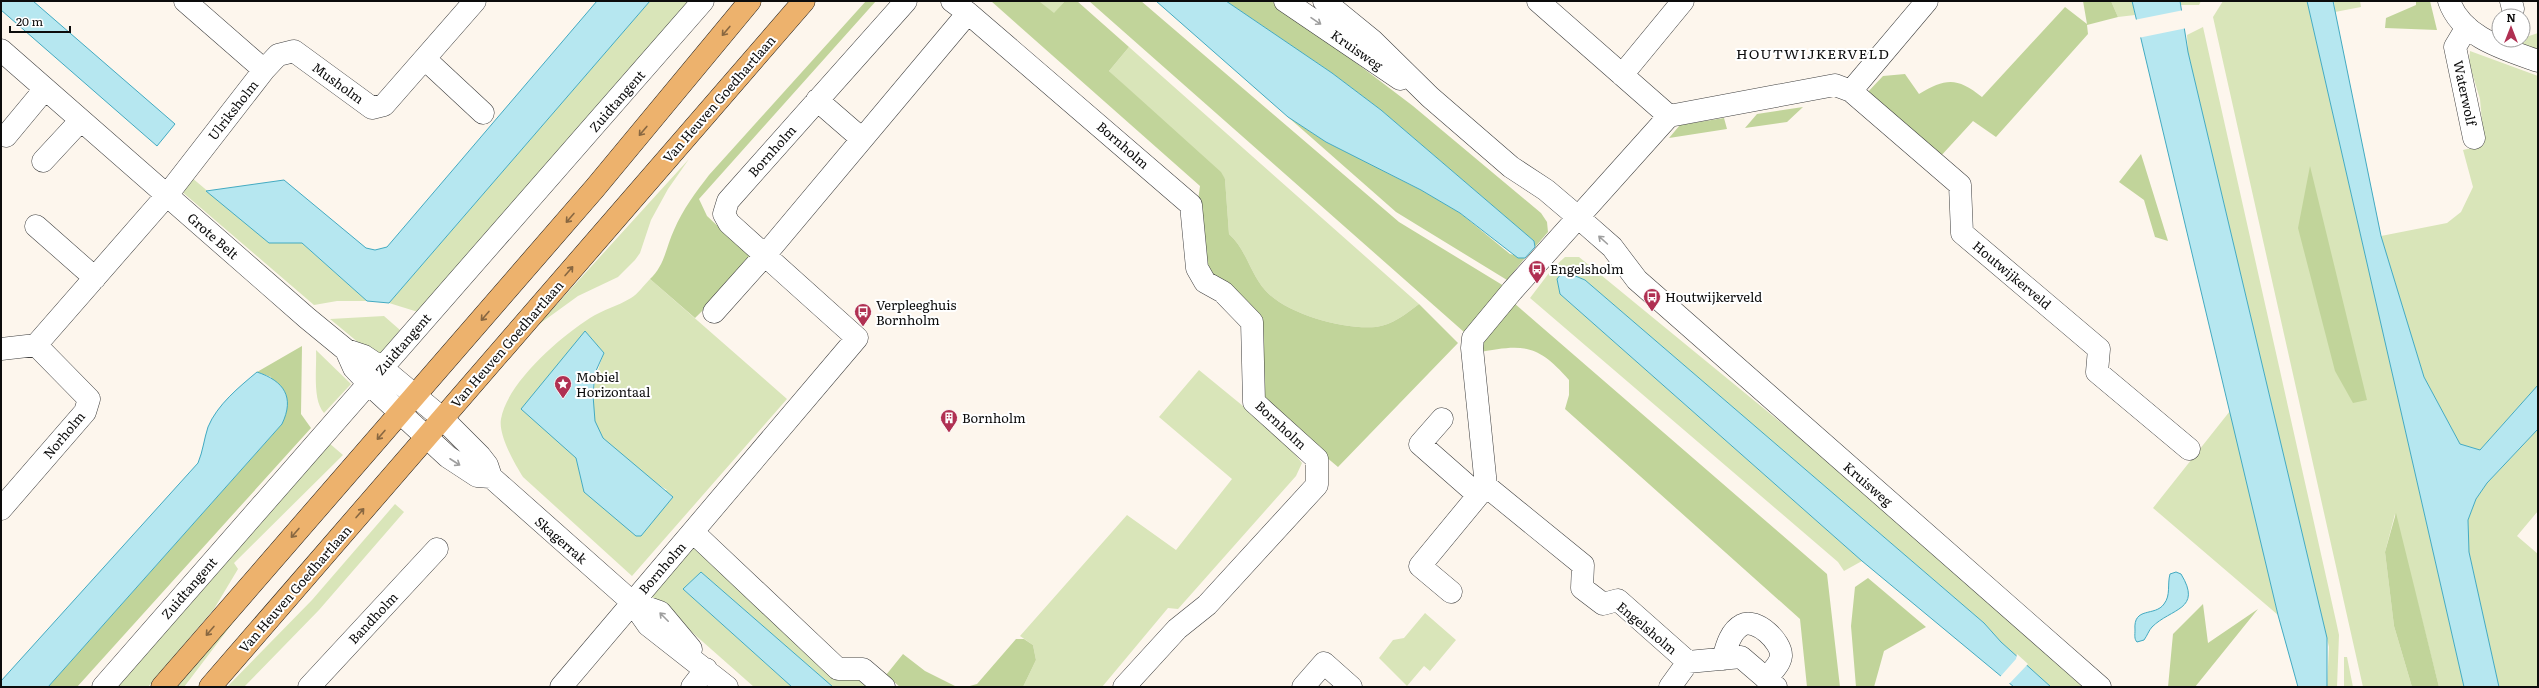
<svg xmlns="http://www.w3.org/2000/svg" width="2539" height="688" viewBox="0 0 2539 688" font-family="Literata,serif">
<rect width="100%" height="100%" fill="#fdf6ed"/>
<path fill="#d9e5b9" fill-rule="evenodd" d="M650 1H696L418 312 389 303Z
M1039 1H1065L1054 14Z
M2111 1H2132L2135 15 2118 17Z
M2180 1H2201L2199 5H2181Z
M2223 1H2307L2464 687H2439L2395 514 2385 552 2394 626 2412 687H2363L2213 17Z
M2334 1H2360L2361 7 2335 12Z
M2203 27 2336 621 2339 635 2337 687H2327L2329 647 2188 52 2187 35Z
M2538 33V53L2505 43 2523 40V38Z
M1129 47 1419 304C1406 314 1392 325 1376 327 1344 330 1286 314 1265 290 1250 273 1246 249 1229 234L1225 179 1109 71Z
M2470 51 2538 76V385L2480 450 2460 444 2424 377 2381 236 2447 223 2461 212 2473 187 2463 150 2484 145 2480 99 2469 63Z
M689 159 668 189 651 220 640 253 635 260 618 277 578 296 538 325Z
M191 177 269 243H302L367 301H337L314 305 180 190Z
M1565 257H1579L1906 525 2086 687H2051L2001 642 1984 623 1585 280 1573 275 1561 274 1557 279 1560 294 1862 561 1844 571 1838 562 1530 298 1552 269Z
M650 279 787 399 632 576 523 477C515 464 498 435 501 419 507 383 560 337 590 318 602 310 618 306 631 298 638 294 644 285 650 279ZM585 331 604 353C594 378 585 414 603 438 609 446 619 452 626 458 640 470 652 481 667 490L584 492 576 458Z
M384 316 400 330 377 358 330 319Z
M316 350 351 384 324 413C312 400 317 367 316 350Z
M1199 370 1281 437 1302 463 1296 476 1178 609 1168 608 1102 687H1023L1036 660 1033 645 1020 636 1127 515 1176 550 1232 479 1159 417Z
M2230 411 2278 615 2153 508Z
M2538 429V511L2517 536 2538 554V687H2499L2469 552 2468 520 2476 499 2487 483Z
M329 443 343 455 234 563 238 569 214 609 148 687H116Z
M395 504 404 512 319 610 244 687H227L312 600Z
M698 542 861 673 877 687H833L701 572 683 589 792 687H754L651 596Z
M267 578 184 687H169Z
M1425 613 1456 640 1430 671 1424 666 1407 686 1379 658 1393 640 1404 638Z
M2344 657H2347L2353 687H2344Z"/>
<path fill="#c1d49a" d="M866 1H876L699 199 707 216 754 260 695 318 650 279C665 265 666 247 674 230 683 209 696 192 709 175Z
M991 1H1039L1054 13 1065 1H1077L1129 47 1109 71 1221 172 1225 179 1229 234C1246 249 1250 273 1265 290 1286 314 1344 330 1376 327 1392 325 1406 314 1419 304L1458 343 1338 467 1256 398 1254 314 1211 276 1196 215 1200 186Z
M1089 1H1141L1399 222 1504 286 1464 332Z
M1226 1H1271L1297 18 1413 106 1541 213 1547 222 1548 232 1535 247 1534 241 1381 110 1332 73Z
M2083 1H2111L2118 17 2087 25 2088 34 1996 137 1973 121 1939 158 1866 94 1883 76 1905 74 1919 94C1946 78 1957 77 1982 97L2065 7 2087 24Z
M2416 1H2430L2437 30 2385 28 2386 18 2416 5Z
M1803 107 1787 122 1745 128 1757 114Z
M1288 117 1326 142 1421 190 1460 213 1510 254 1525 258 1507 280 1396 212Z
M1724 118 1727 129 1669 138 1680 125Z
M2141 154 2168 241 2155 237 2144 200 2119 182Z
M2310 166 2367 400 2353 403 2335 371 2298 228Z
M1514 303 1827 574 1840 687H1807L1800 619 1565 409 1569 395V380C1537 343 1522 344 1476 353V348Z
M302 346 301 414 311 428 77 687H48L282 424 271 377 257 372Z
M2396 513 2439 687H2412L2394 626 2385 552Z
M1868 578 1926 627 1884 651 1874 687H1856L1851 626 1855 587Z
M2203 604 2208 643 2258 609 2195 687H2168L2173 634Z
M1016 639H1024L1033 645 1036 660 1023 687H966L977 684Z
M903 654 925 671 957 687H900L886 675Z"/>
<path fill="#b6e7f0" stroke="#43aac1" d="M1 1H33L175 124 157 146 1 10Z
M597 1H650L389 303 367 301 302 243H269L206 191 284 180 366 248 375 250 387 247Z
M1156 1H1226L1332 73 1381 110 1534 241 1535 247 1525 258H1518L1460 213 1421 190 1326 142 1288 117Z
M2132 1H2180L2188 52 2327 638V687H2298L2278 615Z
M2307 1H2333L2381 236 2424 377 2460 444 2480 450 2538 385V429L2487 483 2476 499 2468 520 2469 552 2499 687H2464Z
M1561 274 1573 275 1585 280 1984 623 2001 642 2051 687H2014L1862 561 1560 294 1557 279Z
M585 331 604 353 595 373 593 395 595 421 603 438 673 497 641 536H636L584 492 576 458 521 409Z
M257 372C284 381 295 397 282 424L48 687H1V681L198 463C203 451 204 439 208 427 217 405 239 387 257 372Z
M701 572 833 687H792L683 589Z
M2176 572 2181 574C2203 610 2171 608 2152 627 2149 630 2147 636 2144 640L2137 642C2134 639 2135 635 2135 630 2133 606 2155 617 2164 604 2171 595 2167 585 2170 574Z"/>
<path fill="#fdf6ed" d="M2184 10 2187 28 2138 38 2134 20Z
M2017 654 2028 664 2008 685 2000 677 2016 659Z"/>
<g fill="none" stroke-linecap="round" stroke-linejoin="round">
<defs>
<path id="minor" d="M952 1 968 13 1191 205 1197 268 1205 282 1223 292 1252 322 1254 402 1317 459V485L1207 605 1177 629 1124 687
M1285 1 1400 79
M1324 1 1373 41 1430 97 1511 167 1546 190 1579 218 1612 247 1637 280 1661 301 2100 687
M1538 1 1669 116
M1927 1 1851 91 1960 185 1962 233 2099 349 2097 372 2189 449
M2449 1C2462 38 2505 49 2538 61
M2511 1 2513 9
M2467 27 2455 47 2474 138
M1 50 307 318 346 350 364 356 382 368 442 418 480 456 487 465 491 477 632 602 648 625 727 687
M425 59 483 113
M264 70 278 55 294 51 372 108 384 105 475 1
M1622 75 1683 1
M817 100 862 139
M6 136 45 89
M43 161 81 120
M36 226 95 278
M714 312 765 255 968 13
M1 349 36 345 167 195 264 70 185 1
M346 350 354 368 369 384 448 457 477 476 491 477
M1442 419 1420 444 1478 495
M1486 486 1583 565 1582 588 1603 604 1618 600 1688 662 1670 687
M1 509 85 412 89 399 36 345
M693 532 838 669H863L884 687
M1451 592 1420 566 1486 486 1472 348 1473 338 1512 291 1669 116 1835 85 1851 91
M632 602 660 612 691 649
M1723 659C1726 648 1730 631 1742 625 1756 617 1782 642 1781 656 1780 665 1771 672 1766 679
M1688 662 1741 657 1776 687
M103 687 703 1
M309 687 437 549
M561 687 857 338 729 223 724 214 728 201 906 1
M692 687 706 669
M1303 687 1324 663 1351 687"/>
<path id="major" d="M162 687 595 188 750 1
M210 687 804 1"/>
</defs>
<use href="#minor" stroke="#3f3f3f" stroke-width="23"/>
<use href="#major" stroke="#1d1d1d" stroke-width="23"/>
<use href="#minor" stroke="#fff" stroke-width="22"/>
<use href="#major" stroke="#edb26d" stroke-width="22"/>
</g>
<defs><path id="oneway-shaft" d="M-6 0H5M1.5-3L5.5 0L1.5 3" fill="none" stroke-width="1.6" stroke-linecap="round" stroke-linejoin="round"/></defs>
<g stroke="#9e9e9e">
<use href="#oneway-shaft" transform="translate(1316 21) rotate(34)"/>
<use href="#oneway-shaft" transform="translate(1603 240) rotate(-138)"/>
<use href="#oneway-shaft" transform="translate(455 462) rotate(33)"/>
<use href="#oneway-shaft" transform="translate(664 617) rotate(-135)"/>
</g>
<g stroke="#886741">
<use href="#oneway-shaft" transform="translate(726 31) rotate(130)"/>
<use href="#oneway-shaft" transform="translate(643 131) rotate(130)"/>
<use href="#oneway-shaft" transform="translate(570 218) rotate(131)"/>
<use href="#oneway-shaft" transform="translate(569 271) rotate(-49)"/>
<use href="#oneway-shaft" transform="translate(485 316) rotate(131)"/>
<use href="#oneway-shaft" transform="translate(381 435) rotate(131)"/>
<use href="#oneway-shaft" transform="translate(360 513) rotate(-49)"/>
<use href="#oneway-shaft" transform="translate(295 533) rotate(131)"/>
<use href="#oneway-shaft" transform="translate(210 631) rotate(131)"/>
</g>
<defs>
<symbol id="bus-pin" viewBox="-11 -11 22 30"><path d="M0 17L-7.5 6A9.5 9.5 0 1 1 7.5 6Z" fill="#b03052" stroke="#fff"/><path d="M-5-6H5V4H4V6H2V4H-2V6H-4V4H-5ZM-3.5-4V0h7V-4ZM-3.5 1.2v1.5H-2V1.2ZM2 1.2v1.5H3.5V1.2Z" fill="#fff"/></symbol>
<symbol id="sight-pin" viewBox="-11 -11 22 30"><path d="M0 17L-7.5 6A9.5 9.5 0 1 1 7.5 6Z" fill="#b03052" stroke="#fff"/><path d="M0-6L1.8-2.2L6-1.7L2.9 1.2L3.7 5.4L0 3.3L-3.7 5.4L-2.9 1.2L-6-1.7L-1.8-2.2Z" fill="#fff"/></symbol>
<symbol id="building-pin" viewBox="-11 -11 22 30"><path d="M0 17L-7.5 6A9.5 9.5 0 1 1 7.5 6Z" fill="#b03052" stroke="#fff"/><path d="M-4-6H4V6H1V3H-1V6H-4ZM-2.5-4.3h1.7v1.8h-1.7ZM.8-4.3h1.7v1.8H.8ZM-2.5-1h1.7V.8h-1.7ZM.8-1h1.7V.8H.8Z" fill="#fff"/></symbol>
</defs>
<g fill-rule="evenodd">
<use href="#bus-pin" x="1527" y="259" width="20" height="27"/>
<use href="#bus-pin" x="1642" y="287" width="20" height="27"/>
<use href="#bus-pin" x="853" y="302" width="20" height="27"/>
<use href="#sight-pin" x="553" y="374" width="20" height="27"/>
<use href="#building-pin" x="939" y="408" width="20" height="27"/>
</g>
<g text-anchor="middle" stroke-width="4" stroke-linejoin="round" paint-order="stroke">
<g font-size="13" fill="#0c0c0c" stroke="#fff">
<text transform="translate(1357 50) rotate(35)" y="5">Kruisweg</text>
<text transform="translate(338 83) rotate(36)" y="5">Musholm</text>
<text transform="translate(2465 93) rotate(78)" y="5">Waterwolf</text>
<text transform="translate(719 99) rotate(-49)" y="5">Van Heuven Goedhartlaan</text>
<text transform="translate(617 101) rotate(-49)" y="5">Zuidtangent</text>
<text transform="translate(233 110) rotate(-52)" y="5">Ulriksholm</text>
<text transform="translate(1123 145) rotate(41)" y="5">Bornholm</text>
<text transform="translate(772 151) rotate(-48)" y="5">Bornholm</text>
<text transform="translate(213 236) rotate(41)" y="5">Grote Belt</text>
<text transform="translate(2012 275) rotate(40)" y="5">Houtwijkerveld</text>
<text transform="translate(403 344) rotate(-49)" y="5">Zuidtangent</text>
<text transform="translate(507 344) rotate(-49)" y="5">Van Heuven Goedhartlaan</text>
<text transform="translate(1281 425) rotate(43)" y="5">Bornholm</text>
<text transform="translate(64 435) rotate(-50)" y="5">Norholm</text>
<text transform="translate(1868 484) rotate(41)" y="5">Kruisweg</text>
<text transform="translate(561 540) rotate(41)" y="5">Skagerrak</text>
<text transform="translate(662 568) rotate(-49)" y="5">Bornholm</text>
<text transform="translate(189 588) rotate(-49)" y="5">Zuidtangent</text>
<text transform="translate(295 589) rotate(-49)" y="5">Van Heuven Goedhartlaan</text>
<text transform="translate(373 618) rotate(-47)" y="5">Bandholm</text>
<text transform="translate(1647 628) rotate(40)" y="5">Engelsholm</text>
</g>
<g font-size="13" fill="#0c0c0c" stroke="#fff" text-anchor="start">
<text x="1550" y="274">Engelsholm</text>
<text x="1665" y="302">Houtwijkerveld</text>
<text x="876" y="310">Verpleeghuis<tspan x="876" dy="15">Bornholm</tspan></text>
<text x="576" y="382">Mobiel<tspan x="576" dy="15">Horizontaal</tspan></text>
<text x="962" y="423">Bornholm</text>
</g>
<g font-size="14" letter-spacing="1" fill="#0c0c0c" stroke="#fff">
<text x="1813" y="59">HOUTWIJKERVELD</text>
</g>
</g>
<rect width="2539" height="688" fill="none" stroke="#0c0c0c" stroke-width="4"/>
<g transform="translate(2511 28)"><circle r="19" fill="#ffffff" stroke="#9e9e9e"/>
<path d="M0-3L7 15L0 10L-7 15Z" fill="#b03052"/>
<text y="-6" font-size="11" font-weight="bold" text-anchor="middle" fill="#0c0c0c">N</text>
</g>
<path d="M10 26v6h60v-6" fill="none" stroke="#0c0c0c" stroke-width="2"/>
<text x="16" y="26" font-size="12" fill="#0c0c0c" stroke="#ffffff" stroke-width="3" paint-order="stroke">20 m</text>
</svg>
